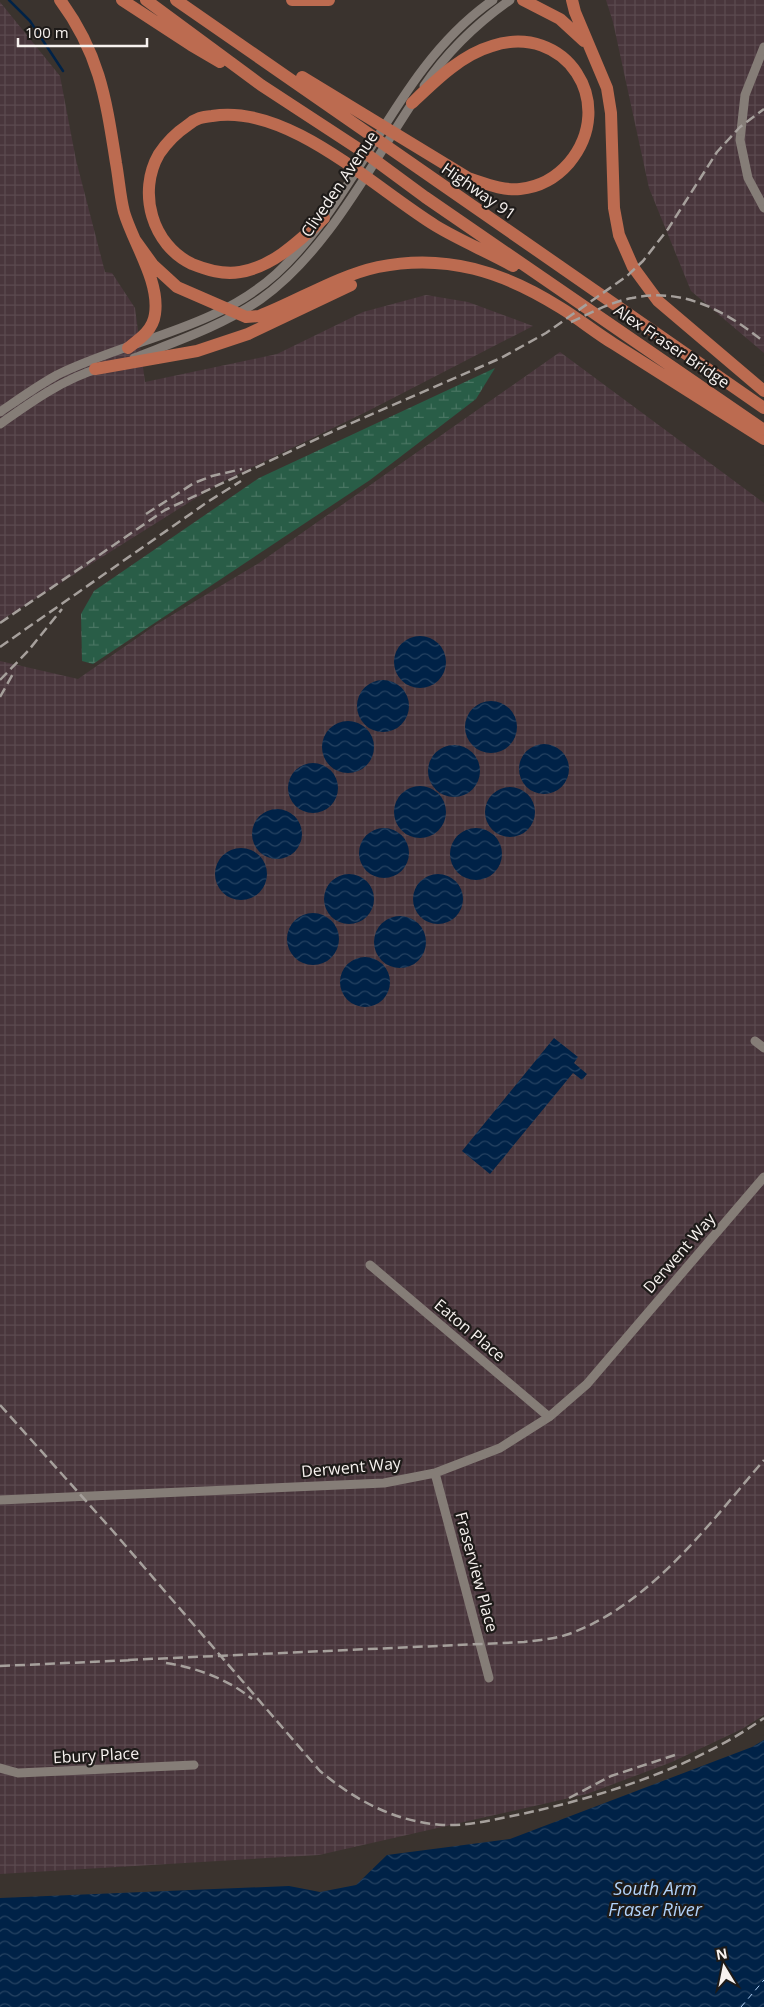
<svg xmlns="http://www.w3.org/2000/svg" width="764" height="2007" viewBox="0 0 764 2007" font-family="'Open Sans',sans-serif">
<defs>
<pattern id="industrial-grid" width="8" height="8" patternUnits="userSpaceOnUse" patternTransform="scale(1.25)"><rect width="8" height="8" fill="#49363c"/><path d="M0 4h8M4 0v8" fill="none" stroke="#5b4a4f"/></pattern>
<pattern id="wetland-marsh" width="20" height="14" patternUnits="userSpaceOnUse" patternTransform="scale(1.25)"><rect width="20" height="14" fill="#295d47"/><path d="M1 5h8M5 5V1M11 12h8M15 12V8" fill="none" stroke="#497562"/></pattern>
<pattern id="water-waves" width="16" height="10" patternUnits="userSpaceOnUse" patternTransform="scale(1.25)"><rect width="16" height="10" fill="#002247"/><path d="M0 5q4-4 8 0t8 0" fill="none" stroke="#264362"/></pattern>
</defs>
<rect width="100%" height="100%" fill="#3a332e"/>
<path fill="url(#industrial-grid)" d="M606 0H764V353L691 291 649 188 613 22Z
M0 2 60 76 76 160 105 272 112 273 135 308 145 382 277 354 363 312 426 295 468 302 533 326 368 411 220 483 0 621Z
M560 352 764 503V1715L742 1729 672 1762 587 1794 319 1855 0 1874V661L78 679 157 624 259 563Z"/>
<path fill="url(#wetland-marsh)" d="M495 368 476 399 370 480 93 664 82 661 81 614 94 591 259 478Z"/>
<path fill="url(#water-waves)" d="M394 662a26 26 0 1 1 52 0a26 26 0 1 1-52 0Z
M357 706a26 26 0 1 1 52 0a26 26 0 1 1-52 0Z
M465 727a26 26 0 1 1 52 0a26 26 0 1 1-52 0Z
M322 747a26 26 0 1 1 52 0a26 26 0 1 1-52 0Z
M519 769a25 25 0 1 1 50 0a25 25 0 1 1-50 0Z
M428 771a26 26 0 1 1 52 0a26 26 0 1 1-52 0Z
M288 788a25 25 0 1 1 50 0a25 25 0 1 1-50 0Z
M394 812a26 26 0 1 1 52 0a26 26 0 1 1-52 0Z
M485 812a25 25 0 1 1 50 0a25 25 0 1 1-50 0Z
M252 834a25 25 0 1 1 50 0a25 25 0 1 1-50 0Z
M359 853a25 25 0 1 1 50 0a25 25 0 1 1-50 0Z
M450 854a26 26 0 1 1 52 0a26 26 0 1 1-52 0Z
M215 874a26 26 0 1 1 52 0a26 26 0 1 1-52 0Z
M324 899a25 25 0 1 1 50 0a25 25 0 1 1-50 0Z
M413 899a25 25 0 1 1 50 0a25 25 0 1 1-50 0Z
M287 939a26 26 0 1 1 52 0a26 26 0 1 1-52 0Z
M374 942a26 26 0 1 1 52 0a26 26 0 1 1-52 0Z
M340 982a25 25 0 1 1 50 0a25 25 0 1 1-50 0Z
M554 1038 578 1057 574 1063 587 1074 582 1080 573 1073 490 1174 462 1151Z
M764 1740V2007H0V1898L289 1886 320 1892 356 1885 387 1855 510 1839 752 1747Z"/>
<g fill="none" stroke-linecap="round" stroke-linejoin="round">
<path stroke="#002247" stroke-width="2.5" d="M9 0 30 21 63 71"/>
<path stroke="#b1d2f9" stroke-width="1" stroke-dasharray="6 5" stroke-linecap="butt" d="M741 2007 764 1980"/>
<path stroke="#857d77" stroke-width="9" d="M764 47 745 95 740 140 748 178 764 208
M424 86C447 52 476 24 510 0
M134 358C177 341 222 326 261 299 327 252 370 166 415 99
M0 412C19 399 37 386 57 375 130 339 214 330 276 274 362 195 395 68 493 0
M0 424C31 402 63 379 100 368
M755 1041 764 1048
M370 1265 549 1417
M435 1473 489 1678
M0 1500 384 1483 435 1473 500 1448 549 1417 587 1384 764 1177
M0 1768 18 1773 194 1765"/>
<path stroke="#bc6b50" stroke-width="12" d="M60 0C100 54 106 100 116 163 119 179 120 197 124 212 133 243 160 281 155 314 153 330 140 339 128 348
M122 0 191 45 220 62
M146 0 261 85 368 155 425 197 764 430
M176 0 764 408
M292 0H329
M523 0 560 19 584 41
M572 0 575 12 607 88 611 113 614 208 619 235 633 267 658 301 764 391
M302 77 468 178C484 183 503 191 520 189 539 187 556 178 569 163 619 103 565 22 492 46 461 55 435 81 412 103
M324 218C300 240 273 267 240 272 223 275 207 270 192 264 152 245 137 192 159 154 167 142 176 133 188 125 196 118 202 117 212 116 288 103 374 188 436 226 461 241 488 252 513 266
M135 240 153 265 177 287 246 317 259 316C298 301 337 276 378 267 446 253 504 272 561 308 579 319 596 333 614 344 664 376 714 407 764 439
M95 369 197 351 248 334 351 285"/>
<path stroke="#a6a09c" stroke-width="2.5" stroke-dasharray="10 5" stroke-linecap="butt" d="M571 322C591 313 610 302 632 298 683 287 726 311 764 342
M146 514 194 483 212 476 242 469
M0 623 165 510 340 428 501 358 546 333 627 276 643 261 668 229 717 152 740 127 764 109
M0 647 209 501 241 481
M0 680 28 651 62 609
M0 697 14 672
M0 1405 112 1530 320 1771C356 1801 396 1822 443 1825 470 1826 496 1819 522 1814 604 1796 695 1767 764 1718
M128 1660 524 1642C539 1640 555 1639 569 1634 651 1604 709 1524 764 1460
M166 1663C197 1668 228 1679 252 1699
M0 1666 134 1660
M569 1798 611 1776 675 1755"/>
</g>
<g text-anchor="middle" stroke-width="4.5" stroke-linejoin="round" paint-order="stroke">
<g font-size="16" fill="#f7f2ef" stroke="#1e1b19">
<text transform="translate(339 184) rotate(-56)" y="6">Cliveden Avenue</text>
<text transform="translate(479 191) rotate(35)" y="6">Highway 91</text>
<text transform="translate(672 346) rotate(34)" y="6">Alex Fraser Bridge</text>
<text transform="translate(679 1253) rotate(-49)" y="6">Derwent Way</text>
<text transform="translate(470 1330) rotate(40)" y="6">Eaton Place</text>
<text transform="translate(351 1467) rotate(-5)" y="6">Derwent Way</text>
<text transform="translate(477 1572) rotate(75)" y="6">Fraserview Place</text>
<text transform="translate(96 1755) rotate(-3)" y="6">Ebury Place</text>
</g>
<g font-size="18" font-style="italic" fill="#b1d2f9" stroke="#1e1b19">
<text x="655" y="1895">South Arm<tspan x="655" dy="21">Fraser River</tspan></text>
</g>
</g>
<g transform="translate(724 1967) rotate(350)" stroke="#1e1b19" stroke-width="4" paint-order="stroke">
<path d="M0-4L9 19L0 12L-9 19Z" fill="#f7f2ef"/>
<text y="-8" font-size="14" font-weight="bold" text-anchor="middle" fill="#f7f2ef">N</text>
</g>
<path d="M18 38v8h129v-8" fill="none" stroke="#f7f2ef" stroke-width="2.5"/>
<text x="25" y="38" font-size="15" fill="#f7f2ef" stroke="#1e1b19" stroke-width="4" paint-order="stroke">100 m</text>
</svg>
